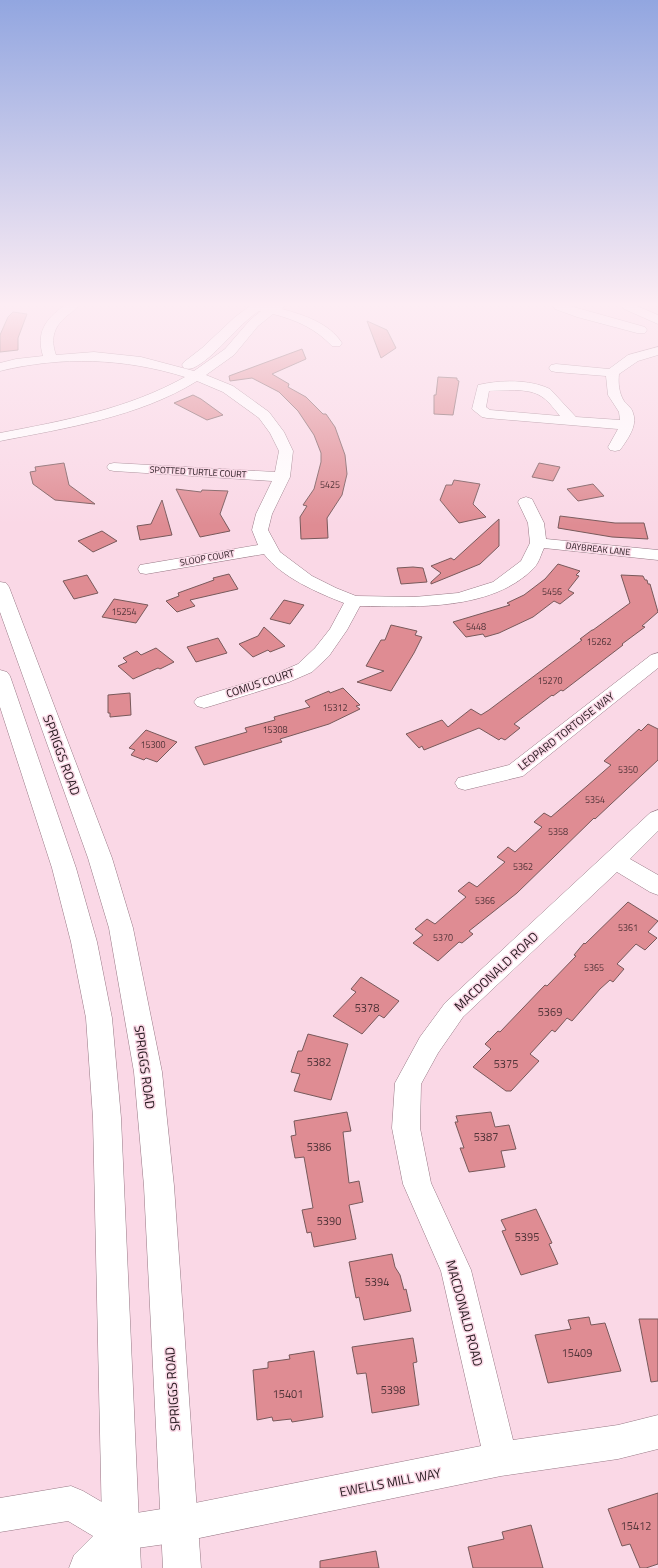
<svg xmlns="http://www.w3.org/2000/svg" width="658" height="1568" viewBox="0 0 658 1568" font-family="'Titillium Web',sans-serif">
<rect width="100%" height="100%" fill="#fad8e6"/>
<path fill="#df8c93" stroke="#78595b" d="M13 312 27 314 18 338V350L0 352V335L8 317Z
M367 321 387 330 396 348 381 358Z
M302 349 306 359 272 374 289 384 288 387 306 397 323 414H326L335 427 345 455 347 474 342 495 327 518 328 538 301 539 300 517 307 506 303 505 314 489 321 462V453L314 435 298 411 279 392 252 378 230 381 229 376Z
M438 377 457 378V380L459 381 453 415 434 414V395H436Z
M193 395 201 399 223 415 207 420 174 403Z
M64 463 69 485 95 504 55 500 33 484 30 472 36 471 35 467Z
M539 463 560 467 553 481 532 477Z
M454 480 480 484 473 504 486 517 459 523 449 511 440 500 446 485H452Z
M593 484 604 496 578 501 567 489Z
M176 489 201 492 202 490 228 491 220 514 230 531 200 537Z
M162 500 172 535 140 540 137 526 151 524Z
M560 516 615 523H644L648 539 612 537 558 528Z
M499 519V546L480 564 431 584V582L441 573 431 566 451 558 454 560Z
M102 531 117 541 93 552 78 541Z
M558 564 580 571 576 575 579 576 568 590 574 593 560 604 554 601 533 617 499 633 485 637 483 634 466 637 453 622 510 605 507 603 524 595 545 579Z
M413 567 423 568 427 582 401 584 397 568Z
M229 574 238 589 190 600 195 606 177 612 166 601 179 596 178 593 214 580 213 578Z
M87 575 98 593 74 599 63 581Z
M621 575 643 576 645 580H647L648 584H650L658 612 642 626 645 627 622 644 623 645 563 691 561 690 553 696 552 695 514 724 520 728 505 740 501 738 499 740 479 728 424 750 422 746 419 748 406 734 442 720 448 727 471 709 481 715 489 710 582 640 580 639 592 630H593L630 603Z
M114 599 148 605 136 623 102 617Z
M284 600 304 605 290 624 270 619Z
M391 625 417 631 415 635 422 637 414 653 391 691 357 682 384 671 366 666 381 640H385Z
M264 627 285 646 270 652 268 650 253 657 239 644 258 636Z
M218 638 227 653 196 662 187 647Z
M156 648 174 662 160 669 158 668 133 679 118 666 127 662 123 658 137 651 141 655Z
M343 688 360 705 356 706 360 709 329 724 280 739 282 742 204 765 195 747 247 732 245 728 275 720 274 717 310 707 305 701 329 691 330 693Z
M130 693 131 715 110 717V713H108V695Z
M648 724 658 729V760L595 819 594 818 517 893 469 931 473 934 462 943 459 942 438 961 413 943 423 935 415 929 427 919 435 924 466 897 458 891 469 882 477 887 505 862 497 857 508 847 515 852 542 827 534 822 544 813 551 817 587 786 611 765 604 761 639 729 641 731Z
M146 730 177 742 157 762 146 758 144 760 131 755 135 750 129 748Z
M628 902 658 921 648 932 657 938 645 950 636 944 617 964 624 969 613 982 610 980 600 989 572 1021 567 1018 555 1032 552 1030 530 1054 539 1061 511 1091H506L473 1067 491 1049 485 1044 498 1031 500 1032 545 985 547 986 576 956 574 955 584 943 585 944Z
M361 977 399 1001 384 1018 379 1015 362 1034 333 1016 356 992 351 989Z
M308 1034 348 1044 331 1100 294 1091 300 1074 291 1072 298 1051H302Z
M347 1112 351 1131 343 1132 349 1183 359 1181 363 1202 349 1205 356 1239 314 1247 311 1232 307 1233 302 1210 313 1208 304 1157 295 1158 291 1136 296 1135 294 1121Z
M491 1112 495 1127 509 1125 516 1149 501 1151 505 1167 469 1172 460 1148H464L455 1122H458L456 1116Z
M536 1209 552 1243 549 1244 558 1264 521 1275 502 1231 506 1230 501 1220Z
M392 1254 395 1267 400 1275 404 1290 406 1289 411 1311 364 1320 359 1297 356 1298 349 1262Z
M589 1317 591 1325 605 1323 621 1371 548 1383 535 1335 571 1329 568 1320Z
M639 1319H658V1381L651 1382Z
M413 1338 417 1362 413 1363 419 1405 372 1413 366 1373 357 1374 352 1347Z
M314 1351 323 1417 292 1422 291 1419 273 1421 272 1417 257 1420 253 1370 268 1368V1362L290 1359 289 1355Z
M658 1493V1564L646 1568H640L630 1544 622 1546 608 1509Z
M531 1525 543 1568H473L468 1547 504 1539 502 1532Z
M376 1551 379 1568H320V1561Z"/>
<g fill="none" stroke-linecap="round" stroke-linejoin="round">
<defs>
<path id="street" d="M64 306H78C75 310 72 312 68 315 54 326 50 338 56 355L94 352 141 357 194 371 225 349 250 320 261 311H259C237 325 215 358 193 368 190 369 188 369 184 368L182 365 184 362 202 348 235 317 250 306H285L282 309C304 315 329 323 342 343L340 346H332C315 328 296 320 273 314L258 326 234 355 206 375 233 386 269 412 284 432 293 451 290 477 272 514 268 530 280 552 312 576 336 588 356 596 414 597 458 593 493 582 521 561 530 543 528 523 518 502 520 499 526 497 532 499 544 523 546 539 658 550V560L544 548C541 554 539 563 534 568 492 611 416 607 360 606L347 630 329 656 312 672 289 682 211 706 204 708 197 706 194 702 197 698 275 674 298 664 315 648 330 629 344 603C318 593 281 577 264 554L146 574 140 573 138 569 140 565 146 564 258 545 252 530 256 514 272 481 114 471 109 470 107 467 109 464 114 463 275 472 279 451 270 433 259 418 223 392 197 381C139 417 66 428 0 441V433C63 421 128 409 185 377 124 358 62 356 0 371V363L16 359 43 356C36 333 45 319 64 306Z
M553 306H570L645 327 647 330 645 333H637L577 317 555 309Z
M622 306H637L658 315V324L624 309Z
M658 347V355L638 361 619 374C618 383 619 393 624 401 627 405 632 408 633 413 638 426 627 440 620 450L615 451 610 450 608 447 618 429 487 418 482 417 472 409 478 385C500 380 529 379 550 389L576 417 620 420 619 412 608 395 606 376 556 372 551 371 549 368 551 365 556 364 609 369 628 355ZM515 390C540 391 545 397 560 416L490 410 486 407 489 391Z
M658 653V668L523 776 465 790 458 788 455 783 458 778 509 765 651 655Z
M658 810V831L630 859 658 875V895L650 892 617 872 463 1017 438 1053 421 1084 420 1128 431 1183 471 1270 513 1440 618 1425 658 1415V1449L618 1459 501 1476 180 1542 130 1549 112 1568H69L74 1555 93 1536 68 1521 0 1532V1498L71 1486 83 1491 124 1515 180 1506 481 1446 441 1271 403 1184 392 1128 395 1083 420 1037 445 1003 650 813Z"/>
<path id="secondary" d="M0 582 6 583 9 587 112 858 133 928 162 1072 174 1186 201 1568H163L144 1186 134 1072 109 928 88 858 0 612Z
M0 670 7 672 10 676 76 868 97 942 112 1018 121 1118 141 1568H103L93 1118 86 1018 71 942 52 868 0 707Z"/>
</defs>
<use href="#street" stroke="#977885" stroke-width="1"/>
<use href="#secondary" stroke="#977885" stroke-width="1"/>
<use href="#street" fill="#fff" fill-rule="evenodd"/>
<use href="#secondary" fill="#fff" fill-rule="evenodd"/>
</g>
<linearGradient id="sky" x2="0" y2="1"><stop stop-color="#92a6e0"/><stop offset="0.58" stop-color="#fdedf4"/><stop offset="1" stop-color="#fdedf4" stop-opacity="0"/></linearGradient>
<rect width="658" height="525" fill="url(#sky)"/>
<g text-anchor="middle" stroke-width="3" stroke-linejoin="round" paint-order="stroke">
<g font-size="9" fill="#22161b" stroke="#fad8e6">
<text transform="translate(198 472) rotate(3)" y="3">SPOTTED TURTLE COURT</text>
<text transform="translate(598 549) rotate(6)" y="3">DAYBREAK LANE</text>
<text transform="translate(207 558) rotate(-10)" y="3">SLOOP COURT</text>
</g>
<g font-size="9" fill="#513439">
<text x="330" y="488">5425</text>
<text x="552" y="595">5456</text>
<text x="124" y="615">15254</text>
<text x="476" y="630">5448</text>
<text x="599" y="645">15262</text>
<text x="550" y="684">15270</text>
<text x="335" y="711">15312</text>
<text x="275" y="733">15308</text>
<text x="153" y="748">15300</text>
<text x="628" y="773">5350</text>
<text x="595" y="803">5354</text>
<text x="558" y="835">5358</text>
<text x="523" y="870">5362</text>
<text x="485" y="904">5366</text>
<text x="628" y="931">5361</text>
<text x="443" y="941">5370</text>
<text x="594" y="971">5365</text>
</g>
<g font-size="11" fill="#22161b" stroke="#fad8e6">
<text transform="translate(260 683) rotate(-18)" y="4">COMUS COURT</text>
<text transform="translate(566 731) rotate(-38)" y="4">LEOPARD TORTOISE WAY</text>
</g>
<g font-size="11" fill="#513439">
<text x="367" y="1012">5378</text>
<text x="550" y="1016">5369</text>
<text x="319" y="1066">5382</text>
<text x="506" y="1068">5375</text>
<text x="486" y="1141">5387</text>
<text x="319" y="1151">5386</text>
<text x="329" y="1225">5390</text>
<text x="527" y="1241">5395</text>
<text x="377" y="1286">5394</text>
<text x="577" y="1357">15409</text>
<text x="393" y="1394">5398</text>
<text x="288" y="1398">15401</text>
<text x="636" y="1530">15412</text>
</g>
<g font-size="13" fill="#22161b" stroke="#fad8e6">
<text transform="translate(62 755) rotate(70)" y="5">SPRIGGS ROAD</text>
<text transform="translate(496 971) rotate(-43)" y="5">MACDONALD ROAD</text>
<text transform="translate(145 1067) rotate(82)" y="5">SPRIGGS ROAD</text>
<text transform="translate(465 1313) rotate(75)" y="5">MACDONALD ROAD</text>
<text transform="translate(172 1389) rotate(-94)" y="5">SPRIGGS ROAD</text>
<text transform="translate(390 1482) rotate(-11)" y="5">EWELLS MILL WAY</text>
</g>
</g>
</svg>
